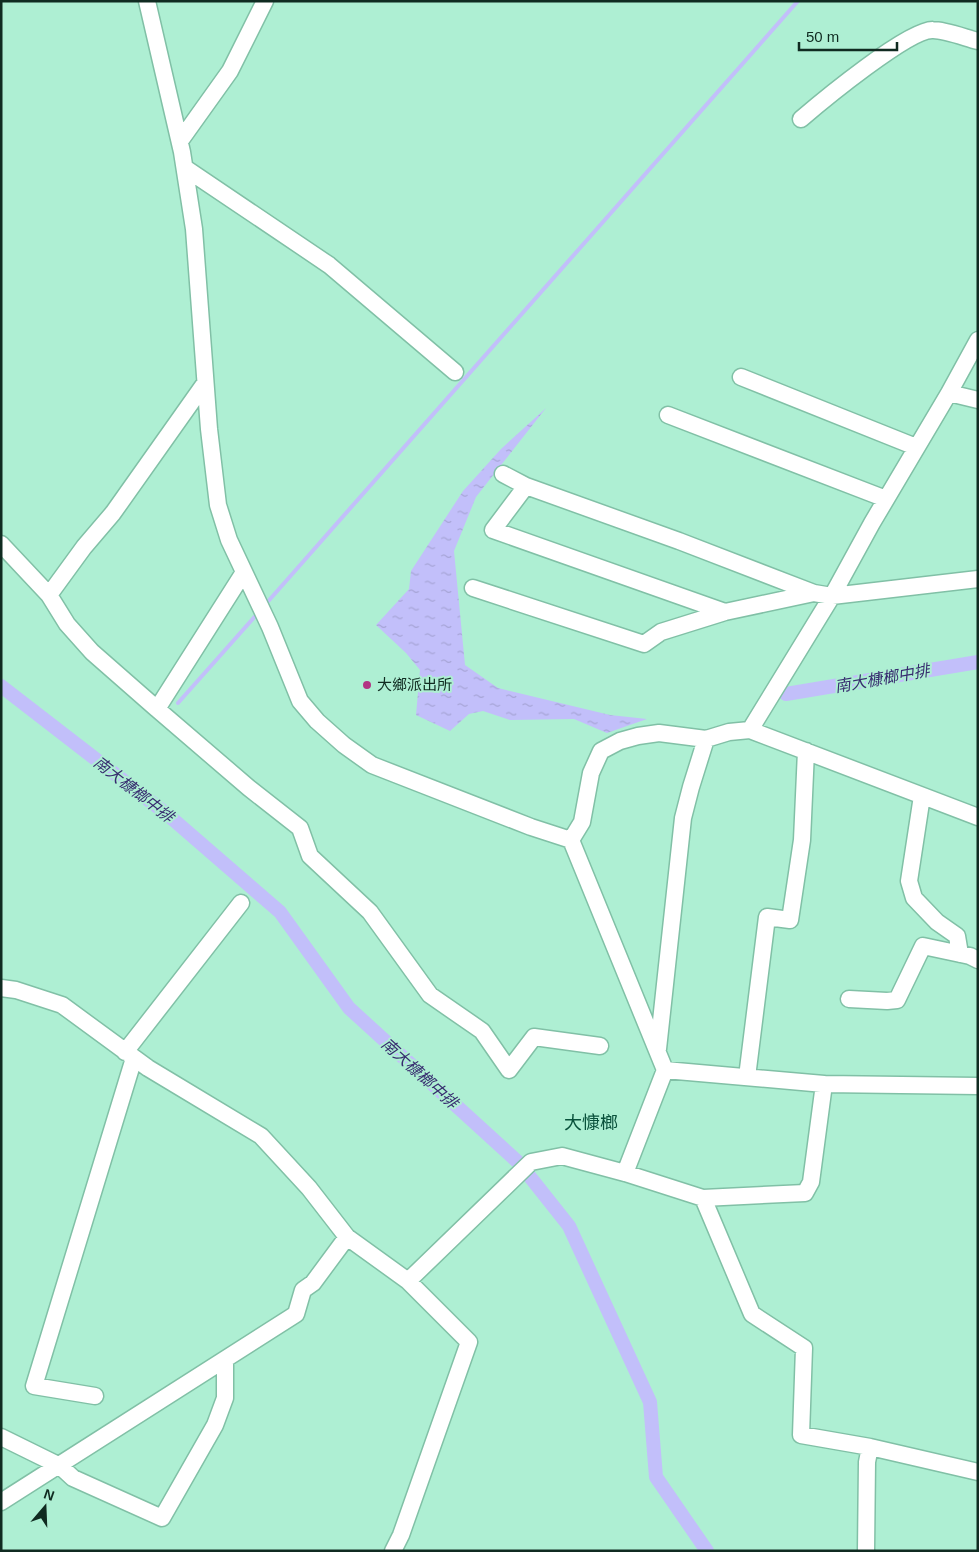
<svg xmlns="http://www.w3.org/2000/svg" width="979" height="1552" viewBox="0 0 979 1552" font-family="Helvetica,'Noto Sans TC',sans-serif">
<defs>
<pattern id="water-ripples" width="26" height="14" patternUnits="userSpaceOnUse" patternTransform="scale(1.25)"><rect width="26" height="14" fill="#c2bffa"/><path d="M2 4q2-2 4 0t4 0M15 11q2-2 4 0t4 0" fill="none" stroke="#a6a4d6"/></pattern>
</defs>
<rect width="100%" height="100%" fill="#aeefd3"/>
<path fill="url(#water-ripples)" d="M546 408 476 497 454 551 465 665 498 688 610 715 647 719 607 733 574 719 510 720 483 711 469 714 450 731 416 715 420 670 406 653 376 625 409 589 411 571 463 491 501 449Z"/>
<g fill="none" stroke-linecap="round" stroke-linejoin="round">
<path stroke="#c2bffa" stroke-width="4" d="M264 606 798 1
M178 703 258 613"/>
<path stroke="#c2bffa" stroke-width="14" d="M1 686 168 815 280 912 349 1008 519 1163 569 1226 650 1402 656 1477 707 1551
M786 694 978 662"/>
<defs>
<path id="minor" d="M147 1 182 152 194 229 209 429 218 505 229 540 270 627 300 701 317 721 344 745 372 765 531 827 571 840
M801 119C822 101 909 29 933 30 945 30 966 38 978 41
M180 141 230 71 265 1
M185 168 329 265 455 372
M741 377 916 447
M949 393 978 400
M668 415 886 499
M503 474 526 486 679 541 814 593
M526 486 493 530 725 612
M1 544 49 595 67 624 92 652 157 709
M244 572 157 709 249 788 300 828 310 856 370 912 430 995 482 1031 509 1070 534 1037 600 1046
M473 588 644 644 661 632 725 612 814 593 832 596 978 579
M49 595 84 547 113 513 205 383
M750 730 978 817
M922 796 909 881 914 898 937 922 957 936 960 954
M571 840 582 822 591 773 601 751 620 741 638 736 659 733 706 739 729 732 750 730 832 596 872 523 949 393 978 340
M571 840 665 1070 625 1173
M1 988 16 990 62 1005 148 1068 261 1136 309 1188 347 1237 408 1281 469 1342 401 1535 393 1551
M849 999 887 1001 897 1000 923 946 970 956 978 960
M658 1049 683 818 691 787 706 739
M125 1052 241 903
M665 1070 824 1084 978 1086
M747 1077 767 917 790 920 802 840 806 751
M703 1198 805 1193 811 1182 824 1084
M408 1281 531 1162 562 1156 625 1173 703 1198 752 1314 804 1348 801 1435 870 1447 978 1472
M95 1396 34 1386 134 1058
M1 1437 60 1466 73 1478 162 1518 215 1425 225 1398V1361
M1 1502 296 1314 303 1290 313 1283 347 1237
M866 1551 867 1462 870 1447"/>
</defs>
<use href="#minor" stroke="#81c0a6" stroke-width="19"/>
<use href="#minor" stroke="#fff" stroke-width="16"/>
</g>
<circle fill="#b23483" stroke="#aeefd3" stroke-width="2" cx="367" cy="685" r="5"/>
<g text-anchor="middle" stroke-width="4" stroke-linejoin="round" paint-order="stroke">
<g font-size="15" fill="#102b21" stroke="#aeefd3" text-anchor="start">
<text x="377" y="690">大鄉派出所</text>
</g>
<g font-size="16" font-style="italic" fill="#372c6f" stroke="#aeefd3">
<text transform="translate(882 678) rotate(-10)" y="6">南大槺榔中排</text>
<text transform="translate(134 789) rotate(38)" y="6">南大槺榔中排</text>
<text transform="translate(420 1073) rotate(42)" y="6">南大槺榔中排</text>
</g>
<g font-size="18" fill="#09513b" stroke="#aeefd3">
<text x="591" y="1129">大慷榔</text>
</g>
</g>
<rect width="979" height="1552" fill="none" stroke="#102b21" stroke-width="5"/>
<g transform="translate(45 1507) rotate(19)" stroke="#aeefd3" stroke-width="4" paint-order="stroke">
<path d="M0-4L9 19L0 12L-9 19Z" fill="#102b21"/>
<text y="-8" font-size="14" font-weight="bold" text-anchor="middle" fill="#102b21">N</text>
</g>
<path d="M799 42v8h98v-8" fill="none" stroke="#102b21" stroke-width="2.5"/>
<text x="806" y="42" font-size="15" fill="#102b21" stroke="#aeefd3" stroke-width="4" paint-order="stroke">50 m</text>
</svg>
